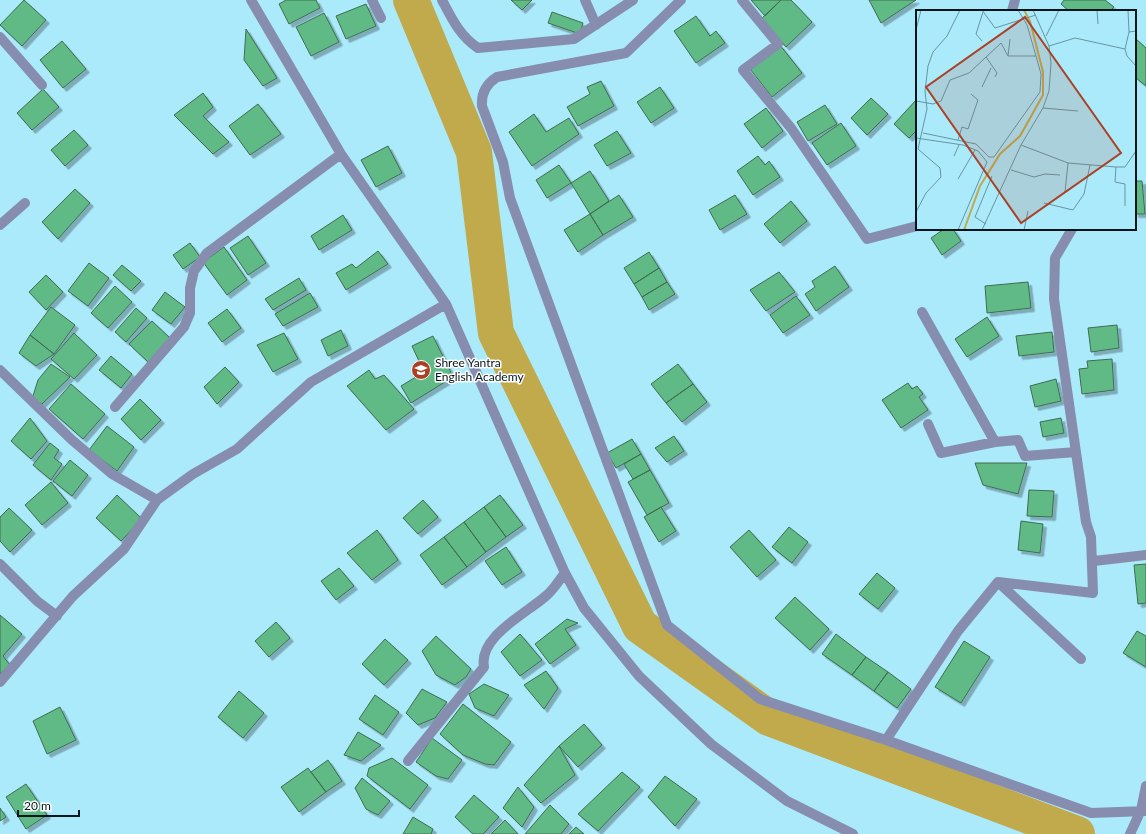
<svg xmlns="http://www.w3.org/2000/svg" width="1146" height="834" viewBox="0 0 1146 834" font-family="Lato,sans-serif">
<defs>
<filter id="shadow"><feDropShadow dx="3.5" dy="3.5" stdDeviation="0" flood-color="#0004"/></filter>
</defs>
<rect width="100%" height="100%" fill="#abeafb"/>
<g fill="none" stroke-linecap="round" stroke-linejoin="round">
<path stroke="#c0aa4c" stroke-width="36" d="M411 0 474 152 496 333 640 626 769 718 1077 834"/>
</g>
<path fill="#61ba85" stroke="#3f6c51" filter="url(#shadow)" d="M24 0 46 20 22 46 0 25Z
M286 0H316L320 8 289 24 279 4Z
M511 0H532L522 10Z
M751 0H781L765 16Z
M781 0H791L812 22 786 47 761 19Z
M869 0H916L881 23Z
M1064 0H1105L1114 7 1110 11H1069L1061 4Z
M366 4 376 26 346 39 336 16Z
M552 12 583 23 580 34 548 23Z
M324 13 339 42 311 56 296 27Z
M696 16 710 36 716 31 725 43 696 63 674 31Z
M246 29 277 78 263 86 244 60Z
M1135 38 1146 48V86L1135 77Z
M62 41 86 69 63 88 40 60Z
M780 45 802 73 772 97 750 69Z
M601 81 614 106 578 126 567 107 590 94 587 87Z
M660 87 674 108 651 123 637 102Z
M43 89 59 107 32 130 17 113Z
M203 93 213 107 203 116 229 142 213 154 174 115Z
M871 98 888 114 867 135 851 118Z
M917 99V130L909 138 894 124Z
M258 104 281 134 250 155 229 126Z
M825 105 837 124 808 141 797 122Z
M766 108 783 131 762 148 744 124Z
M534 114 546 132 569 118 579 134 532 166 509 132Z
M841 123 856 146 827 165 812 143Z
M74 130 88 145 65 166 51 150Z
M617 131 631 153 607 166 594 145Z
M388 146 402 173 376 187 361 160Z
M758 156 765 165 769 161 780 177 753 195 737 171Z
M559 165 571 183 547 198 536 180Z
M590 171 609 201 590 214 571 183Z
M1135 181H1142L1145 214H1135Z
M75 189 90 203 58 239 42 222Z
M619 195 633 217 603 235 590 214Z
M735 195 747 214 720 230 709 210Z
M791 201 807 221 780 243 764 224Z
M590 214 603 235 578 252 564 230Z
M343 215 352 230 319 250 311 236Z
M944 229H953L961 241 942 255 931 238Z
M248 236 266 263 248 275 230 248Z
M190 243 200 257 183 269 173 255Z
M224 247 247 280 227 295 203 262Z
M378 251 388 264 346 290 336 273 352 264 356 268Z
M649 252 659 268 634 284 624 268Z
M89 263 109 278 88 306 68 291Z
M122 265 141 281 131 291 113 275Z
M835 266 849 287 816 311 805 294 815 287 812 281Z
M659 268 667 282 642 297 634 284Z
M779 272 795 292 766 311 750 290Z
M46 275 63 292 46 310 29 292Z
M299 278 306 290 273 310 265 299Z
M667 282 675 294 649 310 642 297Z
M1028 282 1031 308 987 313 985 286Z
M115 286 132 302 108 328 91 313Z
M165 292 185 307 171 324 152 310Z
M310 293 318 307 283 326 275 314Z
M796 296 810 315 783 333 770 315Z
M51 307 75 325 54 354 30 335Z
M136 308 147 318 126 342 115 332Z
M227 309 241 328 222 342 208 323Z
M987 317 999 336 967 357 955 339Z
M152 321 170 338 149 363 129 344Z
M1117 325 1119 348 1091 352 1088 328Z
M341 330 348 346 328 356 321 340Z
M1052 332 1054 352 1019 356 1016 336Z
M74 333 97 355 74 379 51 359Z
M284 333 298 359 273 372 257 345Z
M30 335 54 354 36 366 19 353Z
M433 336 453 377 411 403 401 386 424 372 412 346Z
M111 356 132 374 121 388 99 370Z
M1112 359 1114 390 1082 394 1079 369 1088 368 1087 361Z
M51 364 70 377 42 404 32 399 38 380Z
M678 364 693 384 666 403 651 384Z
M225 367 239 382 217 404 204 387Z
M369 370 375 379 384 375 414 409 386 430 347 386Z
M1056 379 1061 401 1035 407 1030 386Z
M908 383 912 389 917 386 923 394 919 397 928 410 901 428 882 400Z
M71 384 105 414 83 439 49 409Z
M693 384 707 402 682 422 666 403Z
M140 399 161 420 141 440 121 419Z
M30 418 47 441 31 459 11 441Z
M1061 418 1064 433 1043 437 1040 422Z
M107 426 134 447 117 471 89 450Z
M674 436 684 451 667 462 655 448Z
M632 439 641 454 616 468 607 453Z
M50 443 59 450 54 458 62 464 51 480 33 465Z
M641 454 650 470 633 479 624 464Z
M70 460 88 475 72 496 53 481Z
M975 463H1027L1018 494 983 485Z
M650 470 669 503 647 515 628 482Z
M51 482 68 503 42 525 25 505Z
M1029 490 1054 491 1052 517 1027 516Z
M117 495 142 519 121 541 96 518Z
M500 495 523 525 506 537 484 507Z
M423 500 438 517 418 534 403 518Z
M484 507 506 537 486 552 464 522Z
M661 507 676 531 659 542 644 517Z
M9 508 32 530 10 552 0 541V517Z
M1021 521 1043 524 1040 553 1018 550Z
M464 522 486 552 467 567 444 537Z
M789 527 808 542 792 563 772 547Z
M377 530 398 560 372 580 347 553Z
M749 530 776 560 757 577 730 547Z
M444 537 467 567 442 585 420 555Z
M506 547 522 572 502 585 485 561Z
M1146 564V603L1138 604 1134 565Z
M339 568 354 586 336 600 321 581Z
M877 573 895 588 878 609 859 594Z
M795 597 829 629 810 650 775 618Z
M0 615 22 634 3 656 10 665 0 674Z
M567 619 578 623 565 629 576 645 550 664 535 644Z
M276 622 290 638 269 657 255 641Z
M1137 631 1146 636V667L1123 653Z
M520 634 542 660 520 676 501 652Z
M836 634 866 657 852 675 822 654Z
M436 636 471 669 466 677 455 685 436 675 422 651Z
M385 639 408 660 384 685 362 664Z
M964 641 990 657 961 703 935 687Z
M866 657 888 672 874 691 852 675Z
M546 671 558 688 544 709 524 685Z
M888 672 911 689 897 708 874 691Z
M484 684 509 695 494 716 475 708 469 694Z
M422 689 447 702 435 718 418 725 406 713Z
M239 691 264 713 243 738 218 717Z
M375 695 399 712 383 735 359 719Z
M463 704 511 742 494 765 485 764 463 755 440 734Z
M60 707 76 740 47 754 33 721Z
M584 724 602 745 578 767 559 746Z
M358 732 381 745 361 761 344 755Z
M432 738 462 760 448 779 436 776 416 762Z
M559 746 575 775 541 803 524 785Z
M392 758 428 785 410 809 367 776 369 768Z
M328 760 342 781 326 792 311 772Z
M308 768 326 792 299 812 281 787Z
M622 772 640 787 598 831 578 814Z
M665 776 697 799 675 826 648 797Z
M362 778 390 801 378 815 366 809 355 788Z
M26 784 47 815 26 829 6 797Z
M518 787 534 807 522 827 503 808Z
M474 795 499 817 483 834H473L455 817Z
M550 805 569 824 561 834H525Z
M0 808 6 817 0 821Z
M413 817 433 829 431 834H403Z
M505 820 518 834H491Z
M576 827 584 834H569Z"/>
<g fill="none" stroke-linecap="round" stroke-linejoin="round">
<path stroke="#868daf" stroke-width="10" d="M251 0 341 154 446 304 565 573 584 608 639 676 711 744 787 801 853 834
M372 0 381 18
M442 0C452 19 460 36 478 48L574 39 633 0
M585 0 596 25
M681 0 626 53 497 77C486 84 481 93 482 106L503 162 510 198 667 625 760 699 886 740 958 631 998 582 1081 659
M742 0 778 44 743 70 791 128 867 239 917 226
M1012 11 1015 0
M0 37 42 85
M0 225 25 203
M922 312 995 442
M0 370 72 440 112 474 157 500
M115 407 184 327 190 313V288L194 271 207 253 341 154
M928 424 941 453 995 442 1018 440 1025 456 1076 452
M1094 561 1146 555
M0 564 37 601 57 616
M998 582 1093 593 1091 537 1086 522 1054 299 1055 258 1072 229
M0 682 73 596 124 549 157 500 193 474 237 449 311 382 446 304
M886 740 1091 813 1146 811
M408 761 484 667C478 636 529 612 547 595 554 589 559 580 565 573
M1130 834 1141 810 1146 786"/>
</g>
<defs>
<symbol id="school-disc" viewBox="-11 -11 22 22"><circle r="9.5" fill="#aa4125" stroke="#fff"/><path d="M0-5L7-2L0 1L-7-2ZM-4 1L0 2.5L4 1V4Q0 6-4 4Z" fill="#fff"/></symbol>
</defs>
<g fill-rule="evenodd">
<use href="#school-disc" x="410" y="359" width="22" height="22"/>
</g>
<g text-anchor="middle" stroke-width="3" stroke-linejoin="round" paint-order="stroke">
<g font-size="12" fill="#00151b" stroke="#fff" text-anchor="start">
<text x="435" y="367">Shree Yantra<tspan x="435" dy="14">English Academy</tspan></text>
</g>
</g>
<g transform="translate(916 10)">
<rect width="220" height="220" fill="#abeafb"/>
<path fill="none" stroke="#c0aa4c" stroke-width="2" d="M48 220 64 176 84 144 104 126 127 85V62L114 11 108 0"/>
<path fill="none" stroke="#6795a1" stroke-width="1" d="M66 0 79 18 120 5M102 0 111 15 120 46M181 0 182 14M212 0 213 22M0 20 5 0M130 26 143 0M66 31 60 24 67 2M133 36 159 28 209 39 211 46 220 56M209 39 213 22 220 21M70 47 81 63 79 67M66 77 75 58M0 91 17 94 25 91 34 70 53 63 85 33 92 46M127 98 162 101M7 123 60 134 73 147H78L124 82 125 64 120 46H92L94 29M0 128 47 135 62 141 71 152 42 220M42 130 46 117 52 119 62 90 55 84M105 135 152 153 200 157H209L220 141M38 146 43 135M200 157 199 172 209 174V196M95 160 118 167 129 164 144 165M42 169 59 140M149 182 152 153M128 193 157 200 168 184 174 155M0 202 10 183 25 167 24 158 2 139 11 99 9 81 12 56 17 42 31 26 44 0M70 214 59 207 76 166M66 220 105 135 127 98 133 81 135 53 133 36 117 0M108 220 112 201"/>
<path fill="#aa4125" fill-opacity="0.15" stroke="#aa4125" stroke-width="2" d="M109 7 205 143 105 213 10 77Z"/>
<rect width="220" height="220" fill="none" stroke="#00151b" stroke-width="2"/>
</g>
<path d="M18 810v6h61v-6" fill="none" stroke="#00151b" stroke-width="2"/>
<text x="24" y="810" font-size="12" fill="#00151b" stroke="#ffffff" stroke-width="3" paint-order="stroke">20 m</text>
</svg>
